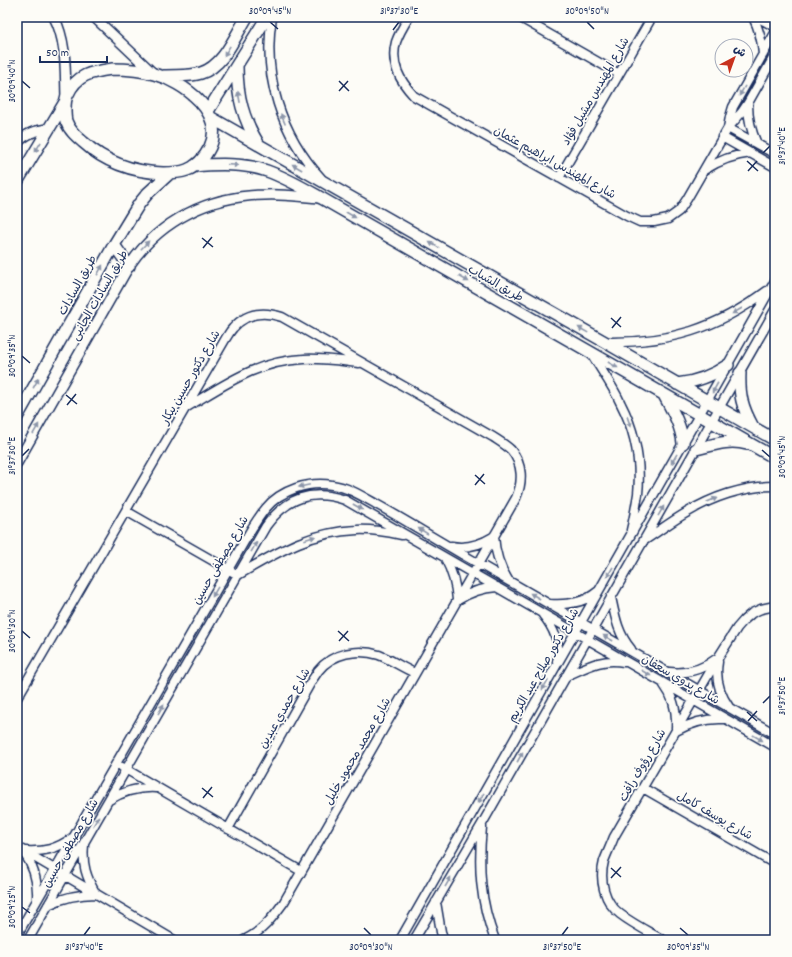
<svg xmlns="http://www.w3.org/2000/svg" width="792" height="957" viewBox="0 0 792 957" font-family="Dekko,'Playpen Sans Arabic',sans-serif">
<rect width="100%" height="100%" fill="#fdfcf7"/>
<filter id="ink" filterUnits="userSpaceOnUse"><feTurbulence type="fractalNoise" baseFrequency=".025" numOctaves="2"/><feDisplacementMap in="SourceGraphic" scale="8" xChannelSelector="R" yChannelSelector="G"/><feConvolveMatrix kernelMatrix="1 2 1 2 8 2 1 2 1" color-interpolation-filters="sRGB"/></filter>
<g filter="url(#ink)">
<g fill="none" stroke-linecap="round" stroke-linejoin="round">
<defs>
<path id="minor" d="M272 17C262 76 281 134 321 178
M409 17C404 25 399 33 396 42 390 64 400 81 414 96L627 216 640 222H654L668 219 679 211 687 199 728 128 742 112 748 103 775 55
M519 17 619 74
M753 17C759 29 762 40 763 54
M757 17 775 27
M748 104C748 118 751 131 757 144
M728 128 730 117 733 107 775 33
M728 128 775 154
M722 137 775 167
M706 169C720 160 734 155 751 153
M559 178 652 17
M606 342C670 343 716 329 767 291
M591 353C601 370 613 386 621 404 635 431 641 463 638 494 636 506 634 518 631 530
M187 407C226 384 257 361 304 359 323 358 341 361 359 363
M126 511 238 575C278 552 309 532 357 530 372 529 387 532 402 535
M494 536C495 552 499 566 508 580
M645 540C659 531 672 521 686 513 712 497 744 486 775 486
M451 546C467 549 480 545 493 537
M445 558C452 571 456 584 457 600
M611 597C615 616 618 634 631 649
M458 600C470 592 482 588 497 587
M550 604C566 605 584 603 597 592
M543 615C553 627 562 646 557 661
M718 662C715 679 719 693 729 707
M669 672C687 674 702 670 716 659
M566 676C587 667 600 658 624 662
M664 685C674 698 677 712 676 728
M17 698 226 338C228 335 230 331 233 328 247 312 264 311 282 317L493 437C499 441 506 445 511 450 523 464 523 482 516 498L284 902C273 917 262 932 244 940
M676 731C692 722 706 718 724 719
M122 767 301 871
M643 788 775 864
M109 800C124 791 138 787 156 788
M482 827C478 866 480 902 495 940
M228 829 311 682C313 678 316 675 318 671 332 653 358 648 379 655 392 660 403 668 415 673
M17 847 174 940
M25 851C44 852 57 849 72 838
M24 853C34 867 38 881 37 898
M436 902 441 932 444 940
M48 905C64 897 78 894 96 894 86 877 82 864 84 845
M17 935 252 528C256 522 260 515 266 508 281 490 308 481 332 485 348 487 362 496 376 504 405 520 432 537 460 553 565 614 670 674 775 734
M28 940 266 526C287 497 312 489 345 500L775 747
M400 940 707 401 775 281
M414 940 482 824 775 310
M663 940C649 932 633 924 620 914 604 902 599 880 604 861 607 853 611 845 614 837L718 658 737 628 744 620 752 613 761 609 775 606"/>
<path id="tertiary" d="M54 17C67 42 65 70 66 97
M94 17 154 74
M17 143C27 133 36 130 49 129
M17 463 129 266C160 220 209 196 265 195 284 194 302 197 321 198"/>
<path id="secondary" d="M237 66C237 96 243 119 259 145
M112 69C127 69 141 70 154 74 183 82 226 112 210 147 205 157 198 166 187 170 179 173 171 173 163 173 133 172 105 162 83 142 76 136 69 130 66 121 65 117 65 113 65 109 65 103 65 99 68 94 77 74 92 72 112 69Z
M164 76C176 75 189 77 201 73 224 66 235 36 247 17
M208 111 267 17
M210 117 329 185 605 342 775 440
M194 166C218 164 244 163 267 171 287 178 305 189 323 199L775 458
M17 182 65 102
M114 245 129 266
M740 373C739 395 742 407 753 427
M677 384C696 382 712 376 728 365
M664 395C672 410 681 425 683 443
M17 417 114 245 131 217 139 204 148 193 170 173
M696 449C713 445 729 439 747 444"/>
</defs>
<use href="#minor" stroke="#1b2f5e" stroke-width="11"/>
<use href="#tertiary" stroke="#1b2f5e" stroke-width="12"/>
<use href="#secondary" stroke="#1b2f5e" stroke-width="14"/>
<use href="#minor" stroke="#fdfcf7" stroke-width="8"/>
<use href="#tertiary" stroke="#fdfcf7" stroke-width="9"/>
<use href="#secondary" stroke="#fdfcf7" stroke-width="11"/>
</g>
<defs><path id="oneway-solid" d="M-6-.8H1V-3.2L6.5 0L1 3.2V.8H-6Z"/></defs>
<g fill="#8c96aa">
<use href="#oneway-solid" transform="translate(227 51) rotate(122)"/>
<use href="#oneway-solid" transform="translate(742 91) rotate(120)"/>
<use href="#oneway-solid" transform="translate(239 97) rotate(-101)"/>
<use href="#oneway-solid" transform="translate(283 119) rotate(-113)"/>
<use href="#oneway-solid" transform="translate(38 147) rotate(121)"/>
<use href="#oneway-solid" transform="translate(233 165) rotate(4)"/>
<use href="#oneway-solid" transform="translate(297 167) rotate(-150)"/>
<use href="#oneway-solid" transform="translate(351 215) rotate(30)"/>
<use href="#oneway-solid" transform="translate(145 245) rotate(-46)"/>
<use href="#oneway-solid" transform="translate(434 245) rotate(-150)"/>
<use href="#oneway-solid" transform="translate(100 270) rotate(-61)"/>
<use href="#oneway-solid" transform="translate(464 279) rotate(30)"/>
<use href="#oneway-solid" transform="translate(737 311) rotate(150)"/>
<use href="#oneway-solid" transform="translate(583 330) rotate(-151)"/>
<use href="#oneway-solid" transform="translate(613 365) rotate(30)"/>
<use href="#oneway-solid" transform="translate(36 383) rotate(-61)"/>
<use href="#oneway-solid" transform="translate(715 388) rotate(119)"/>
<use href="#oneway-solid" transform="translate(629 422) rotate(71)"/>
<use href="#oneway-solid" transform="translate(36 429) rotate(-60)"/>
<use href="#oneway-solid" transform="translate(674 459) rotate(120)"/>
<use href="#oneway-solid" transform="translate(304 486) rotate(168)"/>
<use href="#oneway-solid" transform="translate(712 500) rotate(-23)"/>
<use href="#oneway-solid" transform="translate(358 507) rotate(30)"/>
<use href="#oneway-solid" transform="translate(661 511) rotate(-60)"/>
<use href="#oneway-solid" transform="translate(423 531) rotate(-149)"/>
<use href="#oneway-solid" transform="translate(310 538) rotate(-17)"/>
<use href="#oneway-solid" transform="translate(254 547) rotate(-60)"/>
<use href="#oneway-solid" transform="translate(610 572) rotate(120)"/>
<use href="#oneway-solid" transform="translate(215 592) rotate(120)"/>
<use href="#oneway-solid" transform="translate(535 596) rotate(-150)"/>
<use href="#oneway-solid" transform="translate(608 638) rotate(-150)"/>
<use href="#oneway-solid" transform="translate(646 673) rotate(30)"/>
<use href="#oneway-solid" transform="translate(545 685) rotate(120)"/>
<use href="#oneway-solid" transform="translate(161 709) rotate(-60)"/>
<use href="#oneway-solid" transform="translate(758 738) rotate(30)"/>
<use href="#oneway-solid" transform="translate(520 757) rotate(-61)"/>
<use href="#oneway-solid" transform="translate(481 798) rotate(120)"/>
<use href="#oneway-solid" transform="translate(96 821) rotate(-60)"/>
<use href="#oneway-solid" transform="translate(448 882) rotate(-60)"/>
</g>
</g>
<path fill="none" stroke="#1b2f5e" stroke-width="1.5" d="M270 22 278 29M587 22 594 29M393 30 399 22M22 81 30 88M339 81 349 91M339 91 348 81M763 153 770 146M747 161 758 171M748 171 757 161M202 238 213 247M203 248 212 237M611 318 621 327M612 328 621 317M22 356 30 363M66 395 77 404M67 405 76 394M762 450 770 457M22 456 29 449M475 475 485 484M475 485 484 474M22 631 30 638M338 631 349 641M339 641 348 631M763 703 770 696M747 712 757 721M748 721 757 711M202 788 213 797M203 798 212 787M611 868 621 877M611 878 621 867M22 907 30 913M364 928 371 935M680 928 688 935M84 935 90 927M562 935 568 927"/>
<g text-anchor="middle" stroke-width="3.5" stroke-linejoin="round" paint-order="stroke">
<g font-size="12" fill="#1b2f5e" stroke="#fdfcf7">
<text transform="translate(595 91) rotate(-60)" y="4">شارع المهندس مشيل فؤاد</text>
<text transform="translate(555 162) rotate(29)" y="4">شارع المهندس ابراهيم عثمان</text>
<text transform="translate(496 283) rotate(30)" y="4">طريق الشباب</text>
<text transform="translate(77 285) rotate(-61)" y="4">طريق السادات</text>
<text transform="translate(99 295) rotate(-60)" y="4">طريق السادات الجانبى</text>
<text transform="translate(190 377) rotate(-60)" y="4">شارع دكتور حسين بيكار</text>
<text transform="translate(220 560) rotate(-60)" y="4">شارع مصطفى حسين</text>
<text transform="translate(543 665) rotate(-60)" y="4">شارع دكتور صلاح عبد الكريم</text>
<text transform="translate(681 679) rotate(30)" y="4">شارع بدوي سعفان</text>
<text transform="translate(284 708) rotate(-60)" y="4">شارع حمدي عبدين</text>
<text transform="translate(357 751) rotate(-60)" y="4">شارع محمد محمود خليل</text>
<text transform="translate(642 765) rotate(-60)" y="4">شارع رؤوف رأفت</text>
<text transform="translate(715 815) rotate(30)" y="4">شارع يوسف كامل</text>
<text transform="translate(70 843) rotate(-60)" y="4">شارع مصطفى حسين</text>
</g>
</g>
<rect width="792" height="957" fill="none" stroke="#fdfcf7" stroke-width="44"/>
<g transform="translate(734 58) rotate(41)"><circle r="19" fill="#fdfcf7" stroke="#a3aaba"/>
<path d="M0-3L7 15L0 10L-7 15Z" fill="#c8321e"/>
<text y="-6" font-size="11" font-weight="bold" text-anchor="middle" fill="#1b2f5e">ش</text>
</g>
<path d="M40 56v6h67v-6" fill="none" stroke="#1b2f5e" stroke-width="2"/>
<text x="46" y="56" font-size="12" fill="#1b2f5e" stroke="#fdfcf7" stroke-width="3" paint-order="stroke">50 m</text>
<rect x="22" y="22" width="748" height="913" fill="none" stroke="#1b2f5e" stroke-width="1.5"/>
<g font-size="10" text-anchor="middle" fill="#1b2f5e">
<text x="270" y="14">30°09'45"N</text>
<text x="399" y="14">31°37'30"E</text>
<text x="587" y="14">30°09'50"N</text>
<text transform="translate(11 81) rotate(-90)" y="4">30°09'40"N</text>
<text transform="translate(781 146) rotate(-90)" y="4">31°37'40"E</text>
<text transform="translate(11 356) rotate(-90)" y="4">30°09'35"N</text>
<text transform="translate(11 456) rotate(-90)" y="4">31°37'30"E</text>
<text transform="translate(781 457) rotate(-90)" y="4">30°09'45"N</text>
<text transform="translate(11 631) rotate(-90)" y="4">30°09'30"N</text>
<text transform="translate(781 696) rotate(-90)" y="4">31°37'50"E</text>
<text transform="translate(11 907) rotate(-90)" y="4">30°09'25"N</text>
<text x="84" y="950">31°37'40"E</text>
<text x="371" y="950">30°09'30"N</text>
<text x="562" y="950">31°37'50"E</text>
<text x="688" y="950">30°09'35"N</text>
</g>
</svg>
